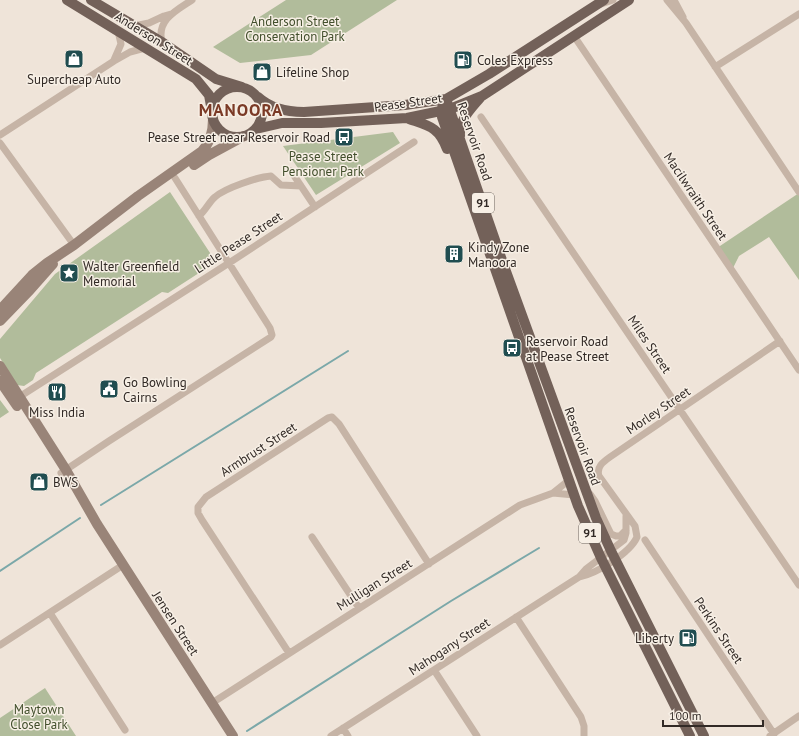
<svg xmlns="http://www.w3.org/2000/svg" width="799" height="736" viewBox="0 0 799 736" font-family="'PT Sans',sans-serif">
<rect width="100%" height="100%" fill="#efe4d9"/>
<path fill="#b1bc9b" d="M286 0H397L311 55 240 63 213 47Z
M393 132 400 143 316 195 283 146Z
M170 192 216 262 168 293 162 292 36 373 33 380 24 386 17 385 0 358V339L55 274Z
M799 193V280L769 237 739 256 732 270 717 248Z
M0 400 9 412 0 418Z
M45 688 76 736H0V718Z"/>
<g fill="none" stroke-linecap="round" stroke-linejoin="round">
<path stroke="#7ba8a9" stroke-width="2" d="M101 505 348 351
M0 571 80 518
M247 731 451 601 539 548"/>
<path stroke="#c6b4a6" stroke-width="7" d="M667 0 686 23 799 192
M674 0 683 17
M601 4 613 0
M134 26 149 23 164 16 171 14
M574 36 799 370
M162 42C156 20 177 10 192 0
M114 60 121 44 118 31
M715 67 799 14
M481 117 799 585
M0 135 114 61 130 52 145 48
M0 143 74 245
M291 171 315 207
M199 216C206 210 209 202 215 197 225 188 258 177 271 176L281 185 301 186
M16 399 229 263 414 142
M61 473 109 441 271 337 272 335 270 328 175 178
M553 493 568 481
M590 494 595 501 611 534 616 536H620L626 530
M312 537 359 608
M645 540 774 734
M579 577C596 574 630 553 637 537L635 526 599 476C596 467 603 462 610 457L780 341
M50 613 125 730
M516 617 581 717 584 726V736
M0 645 123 565
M289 653 202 520 198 513V507L206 497 328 418 332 417 339 424 429 564
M434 670 477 736
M212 703 520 505 553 493 574 495
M343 728 348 736
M331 736 579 577 586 569 624 540 626 533V516
M770 736 799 716"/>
<path stroke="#998478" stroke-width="10" d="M194 165 209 155 244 136
M0 310 32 275 47 263 74 245 138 196 202 151C211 142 213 131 213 119
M0 321 30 290 53 264
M0 366 66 470 97 524 233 736
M0 381 17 406"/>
<path stroke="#736159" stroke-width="10" d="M67 0 196 79 209 95 212 111
M91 0 162 42 216 79 242 87
M212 112a25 25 0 1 1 50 0a25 25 0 1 1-50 0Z
M258 97C271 109 287 112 304 112L405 105 446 99 489 74 604 0
M446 99 504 266 596 518 611 551 704 736
M446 99 442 108V117L578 506 601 558 690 736
M409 119C429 126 439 127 447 149
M256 129 282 123H321L407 118 450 109 482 96 629 0
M460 136C459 120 470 110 480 98"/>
</g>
<defs>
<symbol id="shop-square" viewBox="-11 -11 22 22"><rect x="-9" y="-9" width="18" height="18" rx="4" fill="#204d50" stroke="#f7efe5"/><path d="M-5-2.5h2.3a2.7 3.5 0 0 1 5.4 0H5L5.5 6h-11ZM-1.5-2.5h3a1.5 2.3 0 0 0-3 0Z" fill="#fff"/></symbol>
<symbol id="fuel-square" viewBox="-11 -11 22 22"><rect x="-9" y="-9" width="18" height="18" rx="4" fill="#204d50" stroke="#f7efe5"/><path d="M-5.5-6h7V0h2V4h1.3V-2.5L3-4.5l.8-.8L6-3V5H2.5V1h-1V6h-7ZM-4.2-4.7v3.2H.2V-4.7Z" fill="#fff"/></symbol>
<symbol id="bus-square" viewBox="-11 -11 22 22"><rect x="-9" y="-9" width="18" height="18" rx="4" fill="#204d50" stroke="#f7efe5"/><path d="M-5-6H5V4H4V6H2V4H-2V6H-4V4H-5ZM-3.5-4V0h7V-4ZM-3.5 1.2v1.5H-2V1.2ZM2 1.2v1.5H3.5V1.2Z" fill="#fff"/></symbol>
<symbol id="building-square" viewBox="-11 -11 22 22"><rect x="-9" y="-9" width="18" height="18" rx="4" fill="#204d50" stroke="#f7efe5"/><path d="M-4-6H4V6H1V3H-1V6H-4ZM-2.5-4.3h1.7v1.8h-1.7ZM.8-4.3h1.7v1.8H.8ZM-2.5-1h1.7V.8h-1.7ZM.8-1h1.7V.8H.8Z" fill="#fff"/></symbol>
<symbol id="sight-square" viewBox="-11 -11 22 22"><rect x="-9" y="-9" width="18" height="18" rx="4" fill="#204d50" stroke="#f7efe5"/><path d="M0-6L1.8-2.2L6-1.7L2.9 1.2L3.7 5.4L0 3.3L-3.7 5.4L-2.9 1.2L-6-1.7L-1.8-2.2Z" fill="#fff"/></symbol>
<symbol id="civic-square" viewBox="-11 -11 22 22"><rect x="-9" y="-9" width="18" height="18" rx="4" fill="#204d50" stroke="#f7efe5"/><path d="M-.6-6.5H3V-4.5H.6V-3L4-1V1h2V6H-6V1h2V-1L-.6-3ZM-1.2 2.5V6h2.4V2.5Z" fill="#fff"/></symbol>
<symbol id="restaurant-square" viewBox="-11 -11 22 22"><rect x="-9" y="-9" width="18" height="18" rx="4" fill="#204d50" stroke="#f7efe5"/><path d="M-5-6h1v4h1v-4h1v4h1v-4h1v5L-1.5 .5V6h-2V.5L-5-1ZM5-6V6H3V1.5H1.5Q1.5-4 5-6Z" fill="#fff"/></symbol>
</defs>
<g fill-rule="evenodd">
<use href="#shop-square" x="63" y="48" width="22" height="22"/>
<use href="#fuel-square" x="452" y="49" width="22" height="22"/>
<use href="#shop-square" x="251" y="61" width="22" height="22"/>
<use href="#bus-square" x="333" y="126" width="22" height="22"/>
<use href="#building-square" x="443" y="243" width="22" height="22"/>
<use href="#sight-square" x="58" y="262" width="22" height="22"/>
<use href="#bus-square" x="501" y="337" width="22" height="22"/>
<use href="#civic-square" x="98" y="378" width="22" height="22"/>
<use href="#restaurant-square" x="46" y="381" width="22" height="22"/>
<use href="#shop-square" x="28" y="471" width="22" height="22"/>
<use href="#fuel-square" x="677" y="627" width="22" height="22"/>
</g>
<g text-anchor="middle" stroke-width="3" stroke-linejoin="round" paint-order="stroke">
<g fill="#f7efe5" stroke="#6d655f" stroke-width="1">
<rect x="472" y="193" width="22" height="20" rx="3"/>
<rect x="579" y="523" width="22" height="20" rx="3"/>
</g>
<g font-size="12" font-weight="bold" fill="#322a26">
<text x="483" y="207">91</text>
<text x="590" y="537">91</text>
</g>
<g font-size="13" fill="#424f2c" stroke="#f7efe5">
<text x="295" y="26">Anderson Street<tspan x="295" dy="15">Conservation Park</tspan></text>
<text x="323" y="161">Pease Street<tspan x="323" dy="15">Pensioner Park</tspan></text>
<text x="39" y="714">Maytown<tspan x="39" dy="15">Close Park</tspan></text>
</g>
<g font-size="13" fill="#322a26" stroke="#f7efe5">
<text transform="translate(154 38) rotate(32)" y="5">Anderson Street</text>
<text transform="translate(408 102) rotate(-8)" y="5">Pease Street</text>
<text transform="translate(475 141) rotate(71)" y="5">Reservoir Road</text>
<text transform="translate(696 196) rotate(56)" y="5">Macilwraith Street</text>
<text transform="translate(238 242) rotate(-33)" y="5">Little Pease Street</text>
<text transform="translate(650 344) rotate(56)" y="5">Miles Street</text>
<text transform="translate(658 410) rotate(-34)" y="5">Morley Street</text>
<text transform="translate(583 446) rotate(70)" y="5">Reservoir Road</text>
<text transform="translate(258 449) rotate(-33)" y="5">Armbrust Street</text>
<text transform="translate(374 584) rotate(-32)" y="5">Mulligan Street</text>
<text transform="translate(176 623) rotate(57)" y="5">Jensen Street</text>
<text transform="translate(719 630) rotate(56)" y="5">Perkins Street</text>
<text transform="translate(449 646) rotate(-33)" y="5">Mahogany Street</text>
</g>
<g font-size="13" fill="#322a26" stroke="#f7efe5" text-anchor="start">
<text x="477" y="65">Coles Express</text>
<text x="276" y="77">Lifeline Shop</text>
<text x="74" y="84" text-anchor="middle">Supercheap Auto</text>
<text x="330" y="142" text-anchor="end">Pease Street near Reservoir Road</text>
<text x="468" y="252">Kindy Zone<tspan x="468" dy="15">Manoora</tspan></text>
<text x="83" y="271">Walter Greenfield<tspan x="83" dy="15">Memorial</tspan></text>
<text x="526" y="346">Reservoir Road<tspan x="526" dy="15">at Pease Street</tspan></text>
<text x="123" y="387">Go Bowling<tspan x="123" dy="15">Cairns</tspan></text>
<text x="57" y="417" text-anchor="middle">Miss India</text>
<text x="53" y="487">BWS</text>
<text x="674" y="643" text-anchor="end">Liberty</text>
</g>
<g font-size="17" font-weight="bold" letter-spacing="1" fill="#7b3a26" stroke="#f7efe5">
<text x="241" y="116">MANOORA</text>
</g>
</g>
<path d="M663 720v6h100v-6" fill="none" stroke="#322a26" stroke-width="2"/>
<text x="669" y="720" font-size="12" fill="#322a26" stroke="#f7efe5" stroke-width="3" paint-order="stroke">100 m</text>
</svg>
